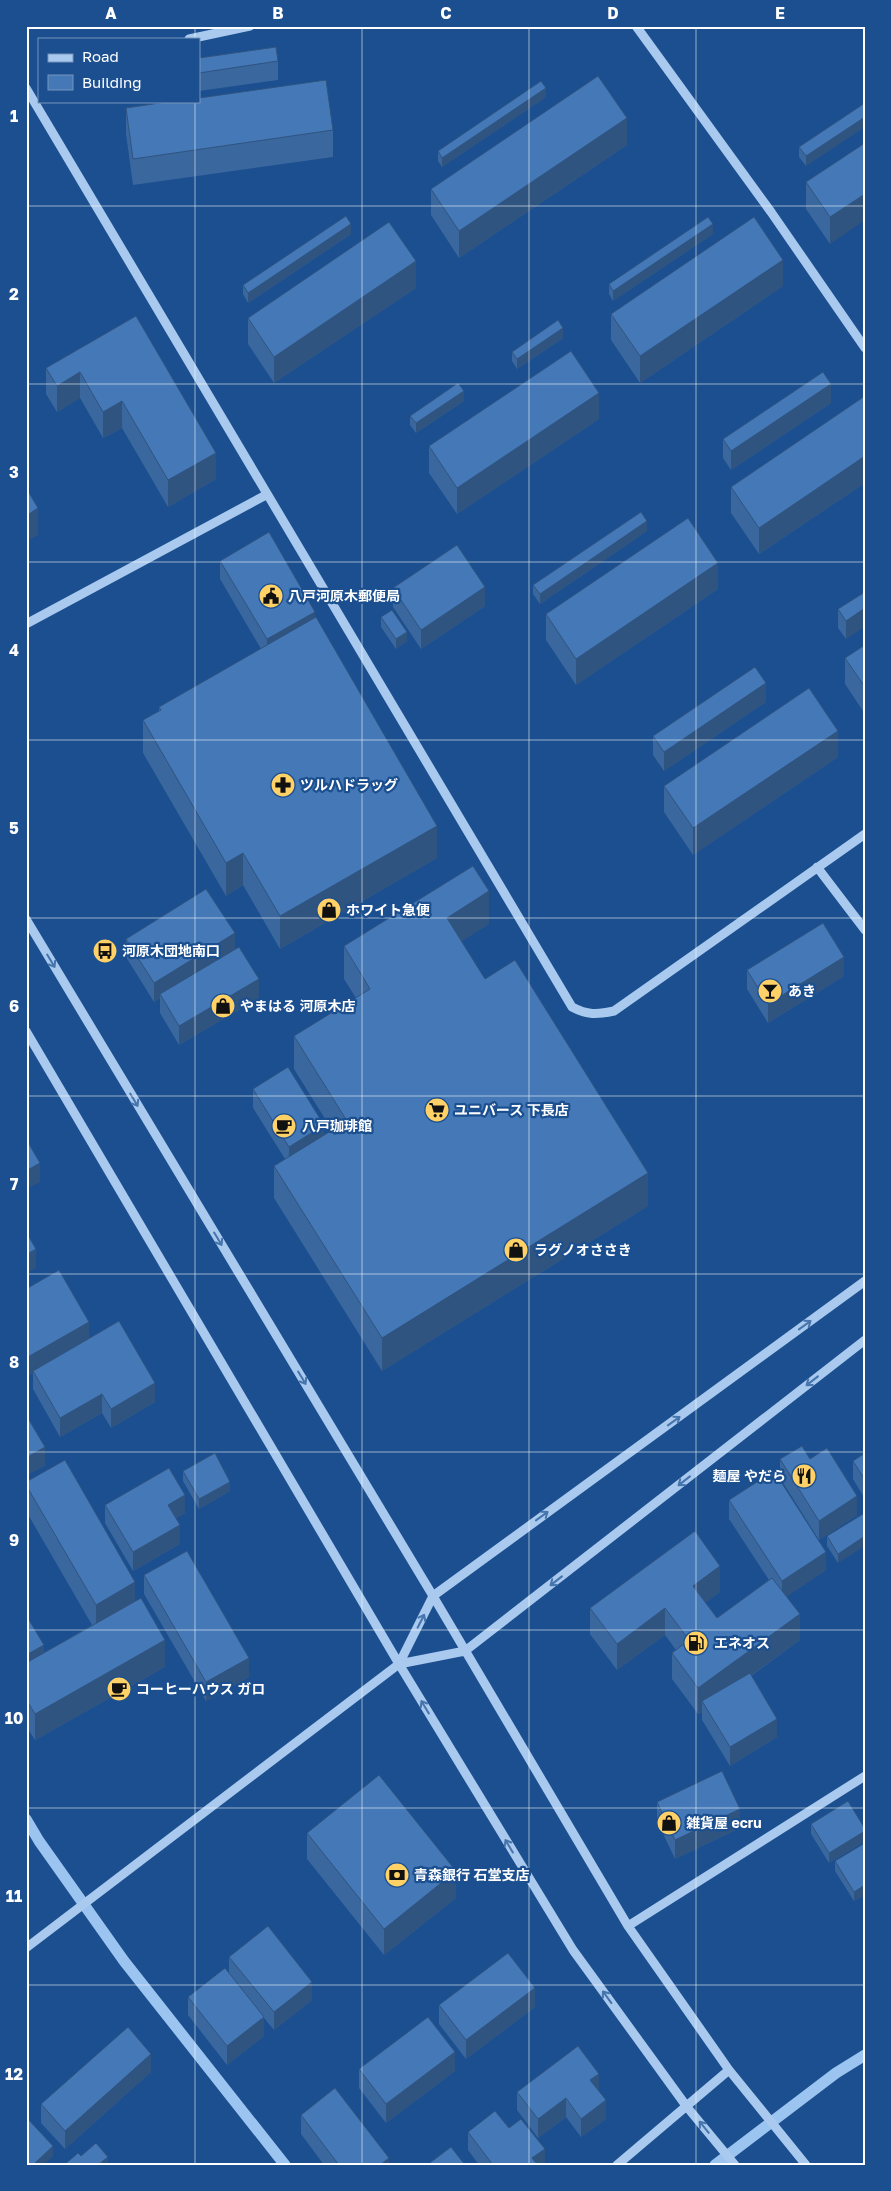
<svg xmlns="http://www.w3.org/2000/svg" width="891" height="2191" viewBox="0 0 891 2191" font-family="'Golos Text','Noto Sans JP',sans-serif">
<rect width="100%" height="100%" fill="#1b4f8f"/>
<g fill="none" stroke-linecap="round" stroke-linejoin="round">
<path stroke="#9cc4f0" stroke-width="11" d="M26 1819 39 1841 124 1961 285 2165
M715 2165 836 2073 865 2055"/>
<path stroke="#a9c9ee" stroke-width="9" d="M636 26 771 212 865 348
M189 39 250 26
M26 88 572 1007C587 1015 597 1015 614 1011L865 834
M26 624 266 495
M817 867 865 930
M26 919 433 1596 628 1926 729 2070 806 2165
M26 1031 399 1664 573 1950 687 2107 735 2165
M399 1664 465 1651 865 1340
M628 1926 865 1776
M26 1948 399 1664 433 1596 865 1281
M617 2165 729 2070"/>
</g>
<path fill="#3a679d" d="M199 58 278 61V80L199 91Z
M546 97 442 167 438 161V151Z
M865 103 806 166 799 157V147Z
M126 108 333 130V157L133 185 126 134Z
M865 143 830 244 806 209V182Z
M627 145 459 258 431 215V189Z
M351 234 248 303 243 294V285Z
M713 234 613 301 609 294V284Z
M783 286 640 383 611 340V314Z
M416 288 274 383 248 344V318Z
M136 316 216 479 168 507 122 428 103 438 80 398 57 412 46 394V368Z
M563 338 517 369 512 361V352Z
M865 396V483L759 554 731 513V487Z
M464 401 416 433 410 425V416Z
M831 403 731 470 723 458V439Z
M599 419 457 514 429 473V446Z
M647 531 540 604 533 594V585Z
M220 561 315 618 437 858 280 949 243 885 226 896 143 753V720L159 711V707L261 649 220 579Z
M393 588 485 606 421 649 393 607Z
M718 589 576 685 546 640V614Z
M865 592 846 639 838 628V609Z
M381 617 407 641 396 649 381 627Z
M865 645V714L845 684V658Z
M766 702 664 771 653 755V736Z
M838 757 693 855 664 812V786Z
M489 924 461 941 485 979 648 1206 382 1371 274 1198V1166L285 1159 253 1108V1089L324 1135 332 1130 294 1069V1036L356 998 344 979V946Z
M126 939 235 950 259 998 179 1045 160 1013V998L154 1002 126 957Z
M747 970 844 976 768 1023 747 989Z
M26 1289 89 1339 155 1402 111 1428 102 1413 60 1437 33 1389V1373L26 1376Z
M865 1453V1499L853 1479V1461Z
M780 1459H810L857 1515 819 1540 780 1478Z
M183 1471 230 1491 199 1509 183 1481Z
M26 1482 135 1601 165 1667 35 1740 26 1726V1615L44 1653 92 1625 26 1511Z
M729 1500 826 1570 787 1596 800 1640 751 1676 777 1737 730 1766 702 1720V1712L698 1714 672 1679V1653L676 1650 665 1635 617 1670 590 1634V1608L720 1592 705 1603 717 1618 769 1580 729 1519Z
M105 1505 185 1513 176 1518 180 1544 133 1571 105 1523Z
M865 1516 838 1563 827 1546V1536Z
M144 1575 249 1677 206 1701 144 1594Z
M657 1802 740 1828 675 1859 657 1821Z
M811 1824 865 1829V1841L829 1863 811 1834Z
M307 1833 456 1898 384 1955 307 1859Z
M865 1843V1895L854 1901 835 1871V1861Z
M865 1900V1914L863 1911V1901Z
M229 1957 312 2000 274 2030 264 2018V2036L227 2065 188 2015V1997L229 1974Z
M439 2005 535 2007 466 2059 439 2024Z
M359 2069 455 2071 386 2123 359 2088Z
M151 2072 65 2149 41 2123V2104Z
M599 2091 606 2119 581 2137 566 2117 538 2138 517 2110V2092Z
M301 2115 389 2165H324L301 2134Z
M509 2128 545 2165H479L468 2150V2132Z"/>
<path fill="#305480" d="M546 88V97L442 167V158Z
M865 117V127L806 166V156Z
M627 118V145L459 258V231Z
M865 194V220L830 244V217Z
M351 224V234L248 303V293Z
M713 224V234L613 301V291Z
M783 260V286L640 383V356Z
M416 261V288L274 383V357Z
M563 328V338L517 369V359Z
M80 372V398L57 412V386Z
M831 384V403L731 470V451Z
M464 391V401L416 433V423Z
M599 393V419L457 514V488Z
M122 401V428L103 438V412Z
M216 453V479L168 507V480Z
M865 456V483L759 554V528Z
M38 508V535L26 542V516Z
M647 521V531L540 604V594Z
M718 563V589L576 685V659Z
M485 587V606L421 649V630Z
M865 608V627L846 639V621Z
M315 612V631L267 658V639Z
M407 632V641L396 649V639Z
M766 683V702L664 771V752Z
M838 731V757L693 855V828Z
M437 826V858L280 949V916Z
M243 853V885L226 896V863Z
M489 891V924L447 951V918Z
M235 933V952L160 994V998L154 1002V983Z
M844 957V976L768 1023V1004Z
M259 979V998L179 1045V1026Z
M324 1125V1143L289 1165V1147Z
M40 1163V1182L26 1189V1171Z
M648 1173V1206L382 1371V1338Z
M36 1249V1268L26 1273V1255Z
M89 1322V1340L33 1371V1373L26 1376V1358Z
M155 1383V1402L111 1428V1409Z
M102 1394V1413L60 1437V1418Z
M45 1447V1466L26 1476V1458Z
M230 1482V1491L199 1509V1499Z
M185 1495V1513L168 1523V1505Z
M857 1496V1515L819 1540V1521Z
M180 1525V1544L133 1571V1552Z
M865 1536V1546L838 1563V1554Z
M826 1552V1570L782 1600V1581Z
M720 1566V1592L693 1612V1586Z
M135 1582V1608L96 1631V1605Z
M665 1608V1635L617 1670V1644Z
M800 1614V1640L706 1708 702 1701V1712L698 1714V1688Z
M165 1640V1667L35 1740V1714Z
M44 1645V1664L26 1673V1655Z
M249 1658V1677L206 1701V1682Z
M777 1719V1737L730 1766V1747Z
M740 1809V1828L675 1859V1840Z
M865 1831V1841L829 1863V1853Z
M456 1871V1898L384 1955V1929Z
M865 1885V1895L854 1901V1892Z
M312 1982V2000L274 2030V2012Z
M535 1988V2007L466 2059V2040Z
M264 2017V2036L227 2065V2046Z
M455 2052V2071L386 2123V2104Z
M151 2054V2072L65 2149V2131Z
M599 2074V2092L590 2080Z
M566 2098V2117L538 2138V2119Z
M606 2100V2119L581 2137V2119Z
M53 2146V2156L44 2165H33Z
M545 2149V2165H532V2158Z
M108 2157V2165H98Z
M389 2158V2165H380Z"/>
<path fill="#4478b7" stroke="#305480" d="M276 47 278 61 199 73V58Z
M598 76 627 118 459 231 431 189Z
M326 80 333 130 133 159 126 108 173 101H199V98Z
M541 81 546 88 442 158 438 151Z
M865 103V117L806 156 799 147Z
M865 143V194L830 217 806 182Z
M346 216 351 224 248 293 243 285Z
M708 217 713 224 613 291 609 284Z
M754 217 783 260 640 356 611 314Z
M389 222 416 261 274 357 248 318Z
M136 316 216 453 168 480 122 401 103 412 80 372 57 386 46 368Z
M558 320 563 328 517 359 512 352Z
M571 351 599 393 457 488 429 446Z
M823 372 831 384 731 451 723 439Z
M458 383 464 391 416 423 410 416Z
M865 396V456L759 528 731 487Z
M26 488 38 508 26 516Z
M641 512 647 521 540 594 533 585Z
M688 518 718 563 576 659 546 614Z
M269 532 315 612 267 639 220 561Z
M457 545 485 587 421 630 393 588Z
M865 592V608L846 621 838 609Z
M392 610 407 632 396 639 381 617Z
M316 617 437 826 280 916 243 853 226 863 143 720 161 710 159 707Z
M865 645V687L845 658Z
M755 667 766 683 664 752 653 736Z
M809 688 838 731 693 828 664 786Z
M473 866 489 891 447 918 485 979 515 960 648 1173 382 1338 274 1166 347 1121 294 1036 370 989 344 946Z
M206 889 235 933 154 983 126 939Z
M823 923 844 957 768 1004 747 970Z
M239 947 259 979 179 1026 160 994Z
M288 1067 324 1125 289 1147 253 1089Z
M26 1139 40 1163 26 1171Z
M26 1232 36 1249 26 1255Z
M59 1270 89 1322 26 1358V1289Z
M119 1321 155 1383 111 1409 102 1394 60 1418 33 1371Z
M26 1415 45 1447 26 1458Z
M802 1446 810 1459 827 1448 857 1496 819 1521 780 1459Z
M215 1453 230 1482 199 1499 183 1471Z
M865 1453V1480L853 1461Z
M65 1460 135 1582 96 1605 26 1485V1482Z
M169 1468 185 1495 168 1505 180 1525 133 1552 105 1505Z
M774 1471 826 1552 782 1581 729 1500Z
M863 1514 865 1516V1536L838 1554 827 1536Z
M695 1531 720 1566 693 1586 717 1618 772 1578 800 1614 698 1688 672 1653 689 1640 665 1608 617 1644 590 1608Z
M187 1551 249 1658 206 1682 144 1575Z
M141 1598 165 1640 35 1714 26 1699V1663Z
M26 1615 44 1645 26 1655Z
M750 1673 777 1719 730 1747 702 1701Z
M722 1771 740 1809 675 1840 657 1802Z
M379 1775 456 1871 384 1929 307 1833Z
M848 1801 865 1829V1831L829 1853 811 1824Z
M865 1843V1885L854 1892 835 1861Z
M268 1926 312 1982 274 2012 229 1957Z
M508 1953 535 1988 466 2040 439 2005Z
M225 1968 264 2017 227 2046 188 1997Z
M428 2017 455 2052 386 2104 359 2069Z
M128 2027 151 2054 65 2131 41 2104Z
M578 2046 599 2074 590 2080 606 2100 581 2119 566 2098 538 2119 517 2092Z
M335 2088 389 2158 380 2165H339L301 2115Z
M495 2111 509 2128 521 2119 545 2149 532 2158 537 2164 536 2165H493L468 2132Z
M26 2117 53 2146 33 2165H26Z
M96 2143 108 2157 98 2165H64L78 2153 81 2156Z
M451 2147 465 2165H427Z"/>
<defs><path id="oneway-shaft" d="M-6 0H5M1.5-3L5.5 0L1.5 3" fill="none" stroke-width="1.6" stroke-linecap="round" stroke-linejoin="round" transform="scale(1.25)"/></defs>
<g stroke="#4674ac">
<use href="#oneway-shaft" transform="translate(51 961) rotate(59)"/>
<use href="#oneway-shaft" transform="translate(134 1100) rotate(59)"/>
<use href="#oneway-shaft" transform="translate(218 1239) rotate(59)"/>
<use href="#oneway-shaft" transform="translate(805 1325) rotate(-36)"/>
<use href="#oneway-shaft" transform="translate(302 1378) rotate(59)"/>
<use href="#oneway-shaft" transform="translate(812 1381) rotate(142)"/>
<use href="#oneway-shaft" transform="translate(674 1421) rotate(-36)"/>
<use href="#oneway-shaft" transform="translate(684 1481) rotate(142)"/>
<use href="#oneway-shaft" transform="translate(542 1516) rotate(-36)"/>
<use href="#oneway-shaft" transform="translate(556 1581) rotate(142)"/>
<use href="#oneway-shaft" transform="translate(421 1621) rotate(-63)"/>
<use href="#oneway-shaft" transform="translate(425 1707) rotate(-121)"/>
<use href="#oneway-shaft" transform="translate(509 1846) rotate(-121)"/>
<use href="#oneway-shaft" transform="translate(607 1997) rotate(-126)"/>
<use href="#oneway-shaft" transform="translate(704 2127) rotate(-129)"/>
</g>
<path fill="none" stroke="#fff" stroke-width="1" stroke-opacity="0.55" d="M195 26V39M362 26V2165M529 26V2165M696 26V2165M195 101V2165M26 206H865M26 384H865M26 562H865M26 740H865M26 918H865M26 1096H865M26 1274H865M26 1452H865M26 1630H865M26 1808H865M26 1985H865"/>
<defs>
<symbol id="civic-disc" viewBox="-11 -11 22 22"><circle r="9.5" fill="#ffd166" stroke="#1b4f8f"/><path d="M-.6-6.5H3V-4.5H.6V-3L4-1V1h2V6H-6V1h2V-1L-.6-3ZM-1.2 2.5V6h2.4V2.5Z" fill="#111"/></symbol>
<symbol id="pharmacy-disc" viewBox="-11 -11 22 22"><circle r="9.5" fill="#ffd166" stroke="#1b4f8f"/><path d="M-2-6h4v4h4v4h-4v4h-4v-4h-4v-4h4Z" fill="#111"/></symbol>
<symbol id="shop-disc" viewBox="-11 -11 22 22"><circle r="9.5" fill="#ffd166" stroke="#1b4f8f"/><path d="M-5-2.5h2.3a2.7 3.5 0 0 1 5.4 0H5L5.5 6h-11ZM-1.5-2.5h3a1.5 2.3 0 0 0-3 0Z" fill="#111"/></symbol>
<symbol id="bus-disc" viewBox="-11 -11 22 22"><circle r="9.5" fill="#ffd166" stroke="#1b4f8f"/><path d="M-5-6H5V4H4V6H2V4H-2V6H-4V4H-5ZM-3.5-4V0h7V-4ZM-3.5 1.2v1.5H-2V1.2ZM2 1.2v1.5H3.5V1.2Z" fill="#111"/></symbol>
<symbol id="bar-disc" viewBox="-11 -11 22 22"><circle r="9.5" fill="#ffd166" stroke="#1b4f8f"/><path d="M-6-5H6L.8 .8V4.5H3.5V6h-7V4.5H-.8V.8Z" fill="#111"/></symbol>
<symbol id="supermarket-disc" viewBox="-11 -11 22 22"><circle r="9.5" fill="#ffd166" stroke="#1b4f8f"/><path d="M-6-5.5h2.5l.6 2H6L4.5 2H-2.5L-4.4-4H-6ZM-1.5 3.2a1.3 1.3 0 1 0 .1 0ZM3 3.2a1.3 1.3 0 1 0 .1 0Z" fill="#111"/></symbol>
<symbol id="cafe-disc" viewBox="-11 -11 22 22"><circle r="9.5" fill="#ffd166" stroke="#1b4f8f"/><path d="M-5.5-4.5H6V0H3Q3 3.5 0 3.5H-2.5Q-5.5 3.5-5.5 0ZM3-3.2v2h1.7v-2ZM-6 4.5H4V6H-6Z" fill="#111"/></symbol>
<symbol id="restaurant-disc" viewBox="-11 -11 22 22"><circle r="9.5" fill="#ffd166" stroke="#1b4f8f"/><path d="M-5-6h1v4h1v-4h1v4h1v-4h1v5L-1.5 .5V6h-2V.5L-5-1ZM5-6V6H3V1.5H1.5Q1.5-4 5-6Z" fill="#111"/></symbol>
<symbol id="fuel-disc" viewBox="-11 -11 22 22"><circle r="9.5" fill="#ffd166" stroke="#1b4f8f"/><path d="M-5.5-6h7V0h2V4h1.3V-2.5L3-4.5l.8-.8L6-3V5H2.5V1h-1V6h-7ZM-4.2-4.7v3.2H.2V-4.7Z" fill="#111"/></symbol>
<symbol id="bank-disc" viewBox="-11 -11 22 22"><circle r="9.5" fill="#ffd166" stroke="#1b4f8f"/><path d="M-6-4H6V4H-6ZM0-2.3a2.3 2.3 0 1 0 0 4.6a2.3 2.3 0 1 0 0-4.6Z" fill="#111"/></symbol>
</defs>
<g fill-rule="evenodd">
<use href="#civic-disc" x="257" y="582" width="28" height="28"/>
<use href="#pharmacy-disc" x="269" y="771" width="28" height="28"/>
<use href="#shop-disc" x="315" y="896" width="28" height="28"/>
<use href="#bus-disc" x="91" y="937" width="28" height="28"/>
<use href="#bar-disc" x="756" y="977" width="28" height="28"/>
<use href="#shop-disc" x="209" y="992" width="28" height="28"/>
<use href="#supermarket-disc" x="423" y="1096" width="28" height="28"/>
<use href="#cafe-disc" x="270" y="1112" width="28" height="28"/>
<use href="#shop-disc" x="502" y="1236" width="28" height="28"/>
<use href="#restaurant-disc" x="790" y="1462" width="28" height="28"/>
<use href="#fuel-disc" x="682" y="1629" width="28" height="28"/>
<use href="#cafe-disc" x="105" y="1675" width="28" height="28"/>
<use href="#shop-disc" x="655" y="1809" width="28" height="28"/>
<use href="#bank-disc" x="383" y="1861" width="28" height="28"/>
</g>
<g text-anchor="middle" stroke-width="4.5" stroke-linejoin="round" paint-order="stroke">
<g font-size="14" font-weight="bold" fill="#fff" stroke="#1b4f8f" text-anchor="start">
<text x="288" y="601">八戸河原木郵便局</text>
<text x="300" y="790">ツルハドラッグ</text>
<text x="346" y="915">ホワイト急便</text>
<text x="122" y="956">河原木団地南口</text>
<text x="788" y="996">あき</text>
<text x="240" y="1011">やまはる 河原木店</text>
<text x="454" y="1115">ユニバース 下長店</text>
<text x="302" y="1131">八戸珈琲館</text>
<text x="534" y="1255">ラグノオささき</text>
<text x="786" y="1481" text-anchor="end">麺屋 やだら</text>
<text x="714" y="1648">エネオス</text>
<text x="136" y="1694">コーヒーハウス ガロ</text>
<text x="686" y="1828">雑貨屋 ecru</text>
<text x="414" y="1880">青森銀行 石堂支店</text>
</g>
</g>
<rect width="891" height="2191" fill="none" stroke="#1b4f8f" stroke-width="55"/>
<rect x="38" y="38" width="162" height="65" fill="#1b4f8f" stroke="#7695bc"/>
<rect x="48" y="54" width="25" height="8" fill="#a9c9ee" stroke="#7695bc"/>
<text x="82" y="62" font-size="15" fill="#ffffff">Road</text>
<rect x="48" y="75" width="25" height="15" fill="#4478b7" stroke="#7695bc"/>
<text x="82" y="88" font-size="15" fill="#ffffff">Building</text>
<rect x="28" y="28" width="836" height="2136" fill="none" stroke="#fff" stroke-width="2"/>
<g font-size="16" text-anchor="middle" font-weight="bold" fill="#fff">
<text x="111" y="19">A</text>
<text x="278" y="19">B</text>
<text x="446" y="19">C</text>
<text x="613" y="19">D</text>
<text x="780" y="19">E</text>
<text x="14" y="122">1</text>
<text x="14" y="300">2</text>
<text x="14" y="478">3</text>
<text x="14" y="656">4</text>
<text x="14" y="834">5</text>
<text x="14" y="1012">6</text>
<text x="14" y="1190">7</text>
<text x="14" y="1368">8</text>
<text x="14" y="1546">9</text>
<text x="14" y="1724">10</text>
<text x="14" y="1902">11</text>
<text x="14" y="2080">12</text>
</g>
</svg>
